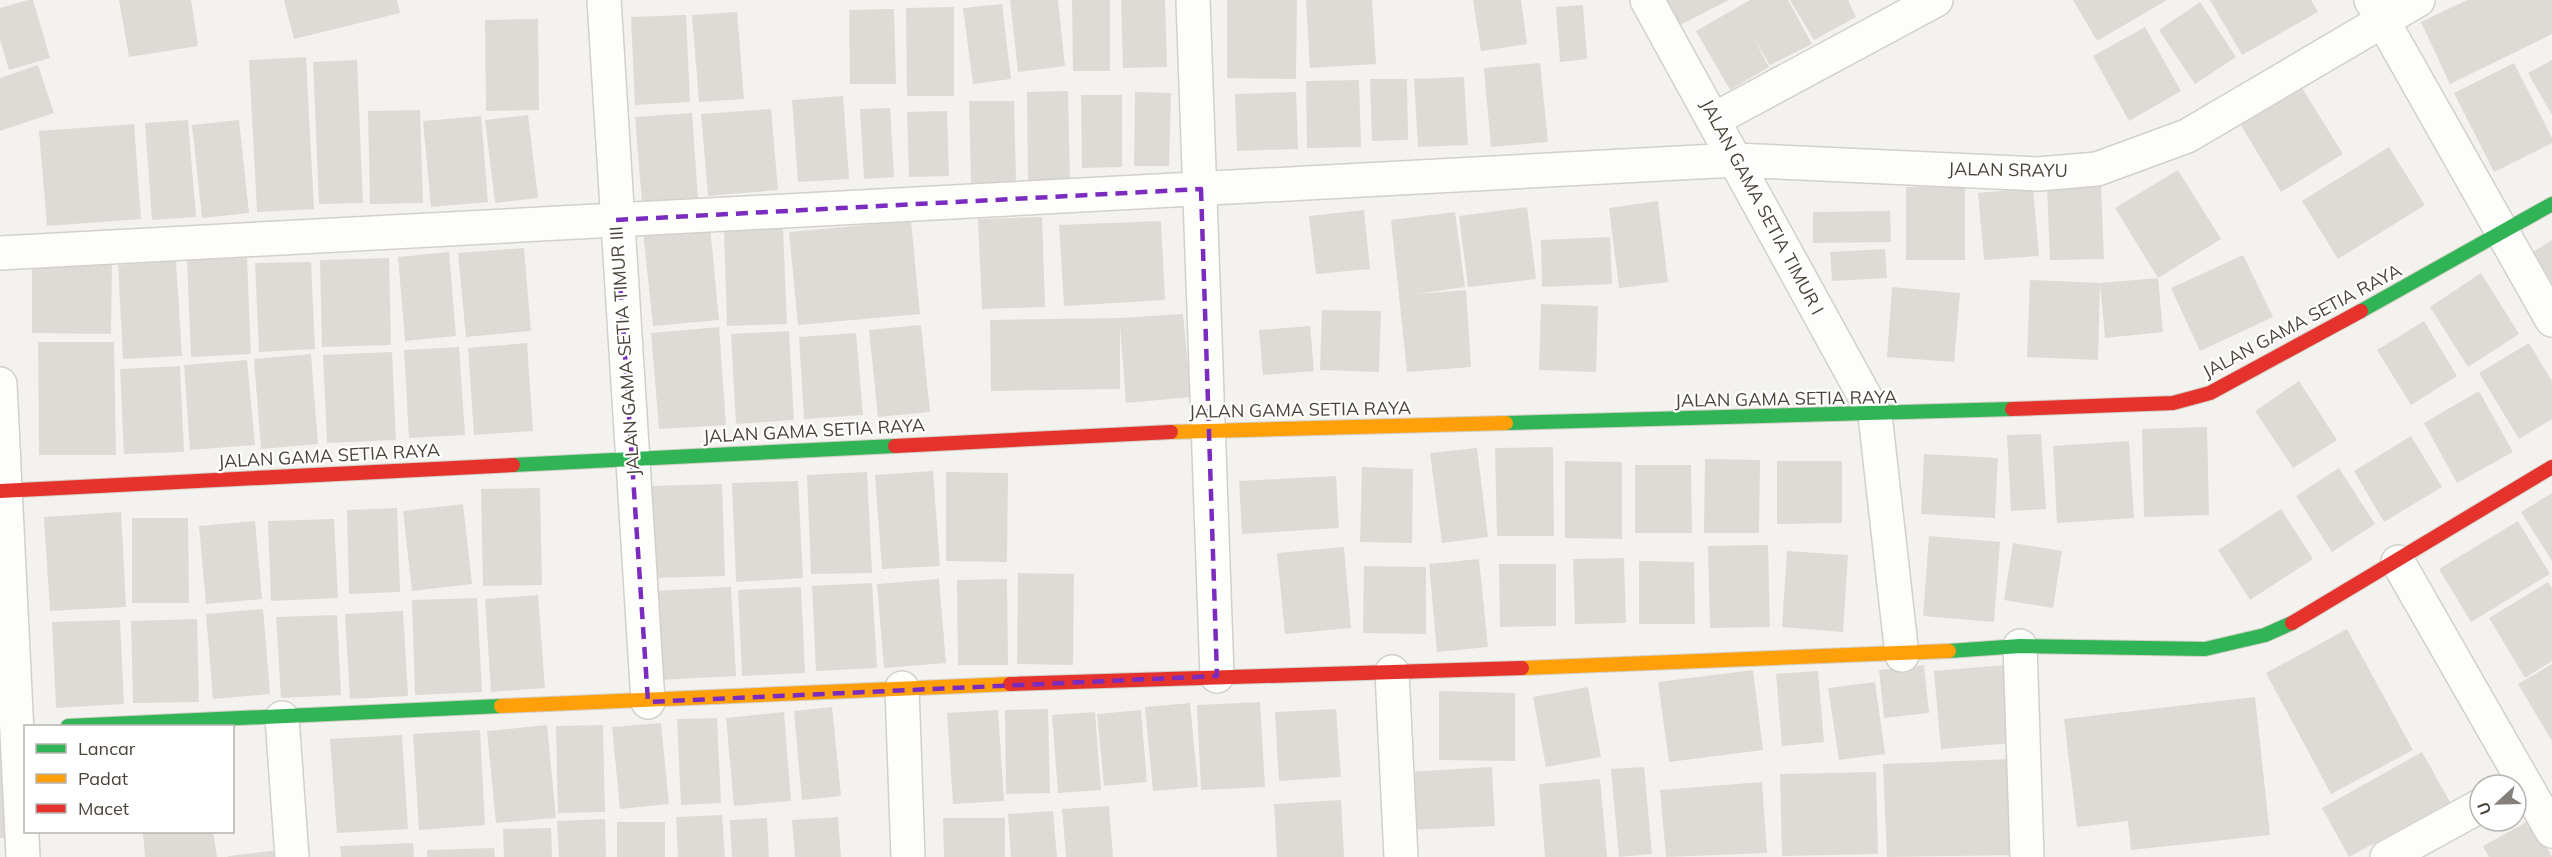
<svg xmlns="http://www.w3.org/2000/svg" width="2552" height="857" viewBox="0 0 2552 857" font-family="Mulish,sans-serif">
<rect width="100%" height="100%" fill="#f4f2ee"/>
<path fill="#dedbd6" d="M28 0H33L50 58 9 70 0 40V8Z
M119 0H191L198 46 129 57Z
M284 0H397L400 13 294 39Z
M1010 0H1058L1065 66 1018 72Z
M1072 0H1110V71H1073Z
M1121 0H1165L1167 67 1123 68Z
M1227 0H1297L1296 79 1227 78Z
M1306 0H1372L1376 64 1310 68Z
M1473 0H1521L1527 44 1481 51Z
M1667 0H1729L1680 25Z
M1750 0H1788L1812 44 1770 65 1753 37 1769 67 1730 90 1696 31Z
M1790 0H1848L1856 17 1814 40Z
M2073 0H2167L2097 41Z
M2210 0H2311L2318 12 2242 55Z
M2467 0H2552V34L2450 84 2421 22Z
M2200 2 2236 57 2195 84 2159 30Z
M1002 4 1011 79 973 84 963 8Z
M1583 5 1587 59 1560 62 1556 7Z
M954 7V96H907L906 8Z
M894 9 896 84H850L849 10Z
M737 12 744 99 699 102 692 15Z
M686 15 690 102 635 105 631 17Z
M538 19 539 110 486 111 485 20Z
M2145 27 2181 91 2129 121 2093 56Z
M306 57 314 209 257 212 249 60Z
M357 60 363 203 319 204 313 62Z
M2552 60V115L2528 73Z
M1540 63 1548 142 1491 147 1484 68Z
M2514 63 2552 138V143L2494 172 2454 93Z
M38 65 54 113 0 131V78Z
M2294 75 2343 154 2281 192 2233 112Z
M1464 77 1468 145 1418 147 1414 79Z
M1370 79H1407L1408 140 1372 141Z
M1359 80 1361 147 1307 148 1306 81Z
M1068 91 1070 182H1028L1027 92Z
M1135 92 1171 93 1169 166H1134Z
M1296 92 1298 149 1237 151 1235 94Z
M1081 95H1122V167L1082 168Z
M843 96 849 179 798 182 792 100Z
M969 101H1014L1016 182 971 183Z
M890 108 894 177 864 179 860 109Z
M771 109 778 190 708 196 701 114Z
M420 110 423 203 370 204 368 111Z
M947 111 949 176 909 177 907 112Z
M692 113 698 198 642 202 635 117Z
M528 115 538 198 495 203 485 120Z
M481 116 488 202 431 207 423 121Z
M188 120 196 217 152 220 145 123Z
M239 120 249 213 202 218 192 125Z
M134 124 141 219 47 226 39 131Z
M2389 147 2425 205 2338 259 2302 201Z
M2178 170 2221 239 2158 278 2115 208Z
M2101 183 2104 259 2050 260 2047 184Z
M1906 187H1965V260H1906Z
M2033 188 2039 256 1984 260 1978 193Z
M1658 201 1668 282 1619 288 1609 208Z
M1527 207 1536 279 1468 287 1459 216Z
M1364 210 1370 269 1316 274 1309 216Z
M1890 211 1891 242 1813 243V212Z
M1455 212 1465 287 1416 294 1466 290 1471 367 1407 372 1391 220Z
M1042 217 1045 307 982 309 978 219Z
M911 221 920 314 798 325 789 232Z
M1161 221 1165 300 1064 306 1059 225Z
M710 226 719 320 653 326 643 232Z
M783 228 787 324 727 326 724 231Z
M1610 237 1612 284 1542 287 1541 240Z
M2552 240V283L2533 252Z
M524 248 531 331 466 337 458 253Z
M1885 249 1887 278 1832 281 1830 252Z
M449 252 456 336 405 341 398 257Z
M2243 255 2273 317 2200 351 2171 288Z
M32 258 112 259 111 334 32 333Z
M247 258 251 354 191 357 187 260Z
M389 258 391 345 322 347 320 260Z
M176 261 182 356 123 359 118 265Z
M311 262 315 349 259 352 255 263Z
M2481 273 2519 334 2468 367 2430 307Z
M2158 278 2163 332 2105 338 2100 283Z
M2030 280 2100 283 2098 360 2027 357Z
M1892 287 1960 293 1954 362 1887 357Z
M1541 304 1598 306 1596 372 1539 370Z
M1322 310 1381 311 1379 372 1320 370Z
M1183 314 1191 397 1126 403 1120 326V389L991 391 990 320 1119 318Z
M2424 321 2457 376 2411 405 2377 350Z
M921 325 930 412 878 417 869 330Z
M1310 326 1314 371 1263 375 1259 330Z
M719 327 726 425 659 429 651 333Z
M789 331 794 420 736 424 731 334Z
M856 333 863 415 804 419 799 337Z
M38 342H114L116 455H39Z
M527 343 533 431 474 435 468 348Z
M2529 343 2552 381V419L2519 439 2479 373Z
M459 347 465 435 409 438 404 350Z
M392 352 396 440 327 443 323 355Z
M311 354 318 444 261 449 254 359Z
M247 360 255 445 190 450 184 365Z
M180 366 184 452 124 454 120 369Z
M2299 381 2337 440 2293 468 2255 411Z
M2479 391 2513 452 2457 483 2424 423Z
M2207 427 2209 515 2144 517 2142 429Z
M2041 434 2046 509 2011 511 2007 435Z
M2411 436 2442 487 2384 522 2354 471Z
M2129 441 2134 518 2057 523 2053 446Z
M1553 447 1554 536H1497L1495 448Z
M1477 448 1488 537 1442 543 1430 453Z
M1924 454 1998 458 1995 518 1921 514Z
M1705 459 1760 460 1759 533H1704Z
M1565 461 1622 462V539L1565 538Z
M1777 461H1842V523L1777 524Z
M1635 465H1691L1692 533H1635Z
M1362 467 1413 469 1412 543 1360 542Z
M2339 468 2375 524 2332 552 2296 496Z
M933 471 940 566 882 569 875 475Z
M867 472 872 573 811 574 807 475Z
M946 472 1008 473 1007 562 946 561Z
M1336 476 1339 528 1242 534 1239 481Z
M798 481 803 578 736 582 732 483Z
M722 484 725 576 655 578 651 486Z
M540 488 542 585 483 586 481 489Z
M2552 493V561L2521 512Z
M463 504 472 584 412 591 403 511Z
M397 508 400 592 349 594 347 510Z
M2281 509 2313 559 2250 600 2218 550Z
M121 512 126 607 50 611 44 517Z
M132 518H188L189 603H132Z
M334 519 338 598 271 601 268 521Z
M255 521 262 599 206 604 199 526Z
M2518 521 2550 574 2471 622 2439 569Z
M1929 536 2000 542 1994 622 1923 616Z
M2013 543 2062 551 2053 608 2004 600Z
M1768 545 1770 627 1710 628 1708 546Z
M1344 547 1351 628 1285 634 1277 553Z
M1787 551 1848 555 1843 632 1782 627Z
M1624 558 1626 623 1575 624 1573 559Z
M1479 559 1488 647 1437 652 1429 564Z
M1639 561 1694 562 1695 624H1639Z
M1499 564H1556V626L1500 627Z
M1364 566 1426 567V634L1363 633Z
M1018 573 1074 574 1073 665 1017 664Z
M939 579 946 663 884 668 877 584Z
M1007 579 1008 665H958L957 580Z
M2548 582 2552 588V661L2525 678 2489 618Z
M872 583 877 668 816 671 812 586Z
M731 587 736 676 660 680 655 591Z
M801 587 805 673 742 676 738 590Z
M538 595 545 688 491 692 485 599Z
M477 598 482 692 415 695 412 600Z
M263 609 270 694 213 699 206 614Z
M403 611 408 696 350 699 345 614Z
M337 615 341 695 281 698 276 617Z
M197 619 199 702 133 703 131 621Z
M120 620 124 704 56 708 52 622Z
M2347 629 2413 750 2331 794 2266 673Z
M2552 664V741L2518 684Z
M1924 665 1929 713 1884 718 1879 670Z
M2005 665 2012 743 1941 749 1934 671Z
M1753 670 1763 750 1669 762 1658 682Z
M1818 671 1824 742 1782 746 1776 674Z
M1875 682 1885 754 1839 760 1828 688Z
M1588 687 1601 757 1546 767 1533 697Z
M1439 691 1515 693V761L1439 760Z
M2255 697 2270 835 2131 850 2128 821 2077 827 2064 719Z
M1260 702 1265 787 1201 790 1197 705Z
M1190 703 1198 787 1153 791 1145 707Z
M832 707 841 796 802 800 794 711Z
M1048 709 1050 793 1006 794 1005 710Z
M1336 709 1341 777 1279 781 1275 712Z
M998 710 1004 801 953 804 947 713Z
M1141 710 1147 782 1104 786 1097 714Z
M784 712 791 801 734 806 726 718Z
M1095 712 1101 790 1058 793 1052 715Z
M717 718 721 803 681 805 677 719Z
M661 723 669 804 620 809 612 727Z
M547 725 556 818 496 823 487 731Z
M603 725 605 812 558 813 556 726Z
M480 730 485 825 419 830 413 734Z
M402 735 408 829 337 833 330 739Z
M6 745 12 838H0V746Z
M2422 752 2450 802 2349 857 2322 808Z
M2011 759 2015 855 1887 857 1883 764Z
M1492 767 1495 826 1410 830 1406 772Z
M1644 767 1652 854 1619 857 1611 769Z
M1876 772 1878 854 1782 856 1780 774Z
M1600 779 1607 857H1545L1539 784Z
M1762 782 1767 853 1666 857 1660 790Z
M1341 800 1344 857H1277L1274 804Z
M1109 806 1113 857H1066L1062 809Z
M1053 811 1057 857H1011L1008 814Z
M722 815 725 857H678L676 817Z
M838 817 841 857H795L792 820Z
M767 818 769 857H732L730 820Z
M943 818H1005V857H944Z
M605 819 606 857H559L557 821Z
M2532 819 2552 857H2489L2483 846Z
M617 822H665V857H617Z
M551 828 552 857H504L503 829Z
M143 832H213L217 857H145Z
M413 843 414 857H341L340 846Z
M494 848 495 857H427V850Z
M280 850V857H228V856Z"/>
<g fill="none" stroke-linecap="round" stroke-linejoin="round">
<defs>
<path id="street" d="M604 0 648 702
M1193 0 1217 676
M1647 0 1875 415 1902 655
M2371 0 2552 320
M1715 119 1936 0
M0 253 1735 160 2038 174 2097 169 2187 136 2418 0
M0 384 23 857
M2398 562 2552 831
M2020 646 2027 857
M1392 672 1401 857
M902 688 908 857
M282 718 292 857
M2387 857 2480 806"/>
<path id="fast" d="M2361 311 2552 204
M1506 423 2012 409
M513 465 895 446
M1949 651 2020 646 2205 649 2265 635 2292 623
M68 726 501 706"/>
<path id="slow" d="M1171 432 1506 423
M1522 668 1949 651
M501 706 1010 684"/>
<path id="jam" d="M2012 409 2173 403 2210 393 2361 311
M895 446 1171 432
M0 491 513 465
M2292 623 2552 467
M1010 684 1522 668"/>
</defs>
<use href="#street" stroke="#d2d0cb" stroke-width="36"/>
<use href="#fast" stroke="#d3cfc5" stroke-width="16"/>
<use href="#slow" stroke="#d3cfc5" stroke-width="16"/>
<use href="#jam" stroke="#d3cfc5" stroke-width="16"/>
<use href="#street" stroke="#fdfdfc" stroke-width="33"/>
<use href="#fast" stroke="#30b455" stroke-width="14"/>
<use href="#slow" stroke="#ff9f0a" stroke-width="14"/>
<use href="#jam" stroke="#e5322d" stroke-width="14"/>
</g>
<path fill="none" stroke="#7b2cbf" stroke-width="4.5" stroke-dasharray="12 8" stroke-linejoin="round" d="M1201 189 1217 676 648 702 616 220Z"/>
<g text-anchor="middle" stroke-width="4.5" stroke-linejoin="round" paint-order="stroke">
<g font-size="18" fill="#4b4439" stroke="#fff">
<text transform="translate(2008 170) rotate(1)" y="6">JALAN SRAYU</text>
<text transform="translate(1762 207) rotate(62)" y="6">JALAN GAMA SETIA TIMUR I</text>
<text transform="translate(2302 321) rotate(-28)" y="6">JALAN GAMA SETIA RAYA</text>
<text transform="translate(625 351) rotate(-94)" y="6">JALAN GAMA SETIA TIMUR III</text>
<text transform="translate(1786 399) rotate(-1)" y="6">JALAN GAMA SETIA RAYA</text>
<text transform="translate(1300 410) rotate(-1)" y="6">JALAN GAMA SETIA RAYA</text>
<text transform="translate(814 431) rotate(-3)" y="6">JALAN GAMA SETIA RAYA</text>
<text transform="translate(329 456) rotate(-3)" y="6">JALAN GAMA SETIA RAYA</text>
</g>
</g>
<rect x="24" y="725" width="210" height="108" fill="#ffffff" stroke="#b7b4b0" stroke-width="1.5"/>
<rect x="36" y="744" width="30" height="9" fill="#30b455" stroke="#b7b4b0" stroke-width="1.5"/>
<text x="78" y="755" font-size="18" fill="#4b4439">Lancar</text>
<rect x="36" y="774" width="30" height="9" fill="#ff9f0a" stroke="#b7b4b0" stroke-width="1.5"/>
<text x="78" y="785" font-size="18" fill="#4b4439">Padat</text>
<rect x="36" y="804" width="30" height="9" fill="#e5322d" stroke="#b7b4b0" stroke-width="1.5"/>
<text x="78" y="815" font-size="18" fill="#4b4439">Macet</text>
<g transform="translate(2498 803) rotate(248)"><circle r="28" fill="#ffffff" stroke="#b7b4b0" stroke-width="1.5"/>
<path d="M0-4.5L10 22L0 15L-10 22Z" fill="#868178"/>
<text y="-9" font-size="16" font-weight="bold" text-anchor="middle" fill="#4b4439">U</text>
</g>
</svg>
